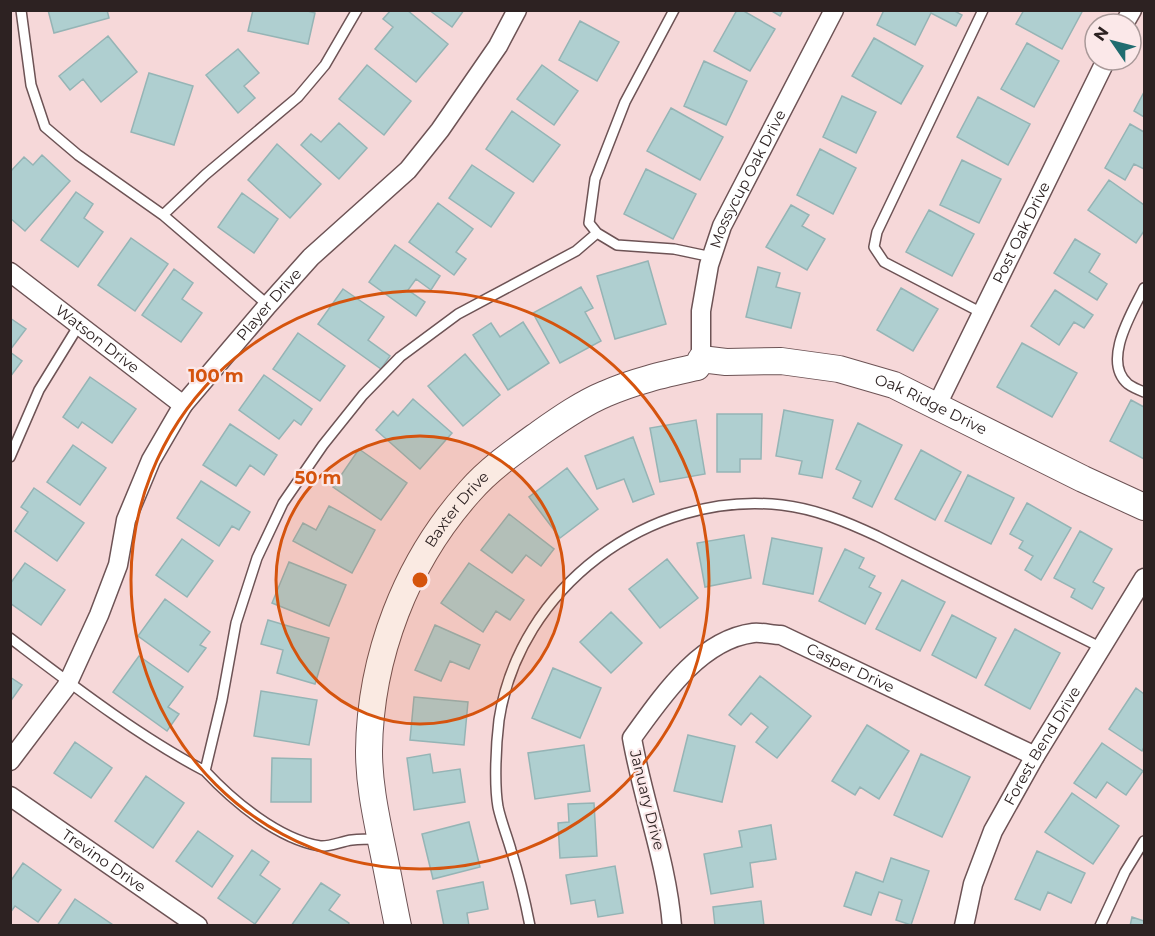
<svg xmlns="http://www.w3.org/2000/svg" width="1155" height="936" viewBox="0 0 1155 936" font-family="Montserrat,sans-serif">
<rect width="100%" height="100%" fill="#f6d8d9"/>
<path fill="#afcfd0" stroke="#95b4b5" stroke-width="1.5" d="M48 10H107L109 18 54 33Z
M253 10H304L315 13 308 44 248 31Z
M391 10H407L448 44 416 82 375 49 393 27 383 19Z
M429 10H464L452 27Z
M737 10H742L775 29 750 71 714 51Z
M770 10H783L780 16Z
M884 10H953L962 15 956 26 931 13 915 45 877 25Z
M1024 10H1083L1062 49 1016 24Z
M580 21 619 42 597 81 559 60Z
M108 36 137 72 101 102 83 79 70 90 59 76Z
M874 38 923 66 901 104 852 76Z
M1027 43 1059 61 1034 107 1001 89Z
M238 49 259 73 244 86 255 98 238 113 206 75Z
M704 61 747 81 726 125 684 106Z
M367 65 411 101 384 135 339 99Z
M542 65 578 91 554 125 517 99Z
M149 73 193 86 174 145 131 132Z
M1144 92V117L1134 111Z
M842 96 876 112 856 153 823 137Z
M978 97 1030 124 1008 165 957 137Z
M671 108 723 137 700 180 647 151Z
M512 111 560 145 533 182 486 149Z
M339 123 367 148 339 179 301 145 311 134 321 142Z
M1130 124 1144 132V169L1134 164 1125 180 1105 168Z
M277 144 321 184 290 218 248 180Z
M820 149 856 168 833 214 797 195Z
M42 155 70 181 25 231 10 218V172L24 157 33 165Z
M962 160 1001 179 979 223 940 205Z
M472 165 514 193 491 227 449 198Z
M646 169 696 194 673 239 624 214Z
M1109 180 1144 205V231L1136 243 1088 210Z
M76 192 93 204 84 218 103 232 78 267 41 240Z
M242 193 278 219 254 253 218 227Z
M438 203 473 229 456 252 466 259 454 275 409 242Z
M791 205 809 215 802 226 825 239 807 270 766 247Z
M929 210 974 234 952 276 906 252Z
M131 238 168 264 135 311 98 285Z
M1075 239 1100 254 1089 272 1107 284 1097 300 1054 273Z
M395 245 440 276 431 290 416 279 408 290 425 302 416 316 369 282Z
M648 261 666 324 615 339 597 276Z
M758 267 780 273 776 287 800 293 791 328 746 317Z
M174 269 193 283 182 299 202 313 181 342 142 315Z
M581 287 593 308 585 312 601 341 560 363 533 313Z
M901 288 938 309 913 351 877 330Z
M343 289 384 317 368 340 390 356 381 369 318 324Z
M1055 290 1093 315 1084 328 1074 322 1059 345 1031 326Z
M10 318 26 329 10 350Z
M523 322 549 363 508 390 473 335 491 323 500 337Z
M298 333 345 366 320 401 273 369Z
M1022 343 1077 373 1052 417 997 387Z
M10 352 22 361 10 377Z
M465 354 500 395 463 426 428 386Z
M264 375 312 409 301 425 294 420 279 439 239 410Z
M90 377 136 409 112 443 82 422 78 428 63 417Z
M413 399 452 433 420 469 376 430 393 411 398 416Z
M1131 400 1144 407V459L1110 441Z
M784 410 833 420 822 478 799 474 802 461 776 456Z
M717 414H762L761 459H740V472H717Z
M696 420 705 474 660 482 650 428Z
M858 423 902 445 872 507 853 498 861 481 836 469Z
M230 424 277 455 264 475 250 465 236 486 203 465Z
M633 437 654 494 633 502 624 479 597 489 585 456Z
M73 445 106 468 80 505 47 482Z
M359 449 407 483 381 520 333 487Z
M921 450 961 472 935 520 895 499Z
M567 468 598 509 560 538 529 497Z
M968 475 1014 498 991 544 945 521Z
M201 481 250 512 239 530 232 526 219 546 177 518Z
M34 488 84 523 57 561 15 531 28 512 21 507Z
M1027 503 1071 528 1041 580 1025 570 1033 556 1019 548 1023 541 1010 534Z
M329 506 375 530 352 573 293 541 303 523 316 530Z
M509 514 554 549 541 566 526 555 512 573 481 550Z
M1080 531 1112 549 1093 582 1104 588 1092 609 1071 597 1075 589 1054 578Z
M744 535 751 578 705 587 697 543Z
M772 538 822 548 813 594 763 584Z
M182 539 213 561 187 597 156 575Z
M845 549 864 558 859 568 875 576 869 587 881 593 865 624 819 601Z
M667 559 698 598 660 628 629 589Z
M289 562 346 585 329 626 272 603Z
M25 563 65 590 41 625 10 603V584Z
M469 563 524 600 510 620 496 611 483 632 441 603Z
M902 580 945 602 920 651 876 629Z
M165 599 210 632 200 645 206 648 188 672 138 636Z
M611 612 642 643 611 673 580 642Z
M952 615 996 638 976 678 932 655Z
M268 620 329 638 315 684 277 673 283 650 261 644Z
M435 625 480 645 469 669 450 661 441 681 415 670Z
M1015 629 1060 653 1030 709 985 685Z
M139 656 183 687 168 707 179 714 167 731 113 692Z
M553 668 601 688 580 738 532 718Z
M760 676 811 716 777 758 756 742 768 727 751 713 741 725 729 715Z
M10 677 22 685 10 702Z
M1136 688 1144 694V747L1142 751 1109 729Z
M261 691 317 700 309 745 254 736Z
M414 697 468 702 464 745 410 740Z
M867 725 909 751 879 799 860 787 855 795 832 781Z
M688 735 735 746 722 802 674 791Z
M75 742 112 768 91 798 54 773Z
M1102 743 1143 771 1126 795 1107 782 1096 798 1074 783Z
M584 745 590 791 535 799 528 753Z
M430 754 433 773 460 769 465 802 414 810 407 758Z
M921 754 970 777 942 837 894 815Z
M272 758 311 759V802H271Z
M146 776 184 803 153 848 115 821Z
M1072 793 1119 826 1093 864 1045 832Z
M594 803 597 856 560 858 558 823 569 822 568 804Z
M469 822 480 867 433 879 422 834Z
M771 825 776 859 750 863 753 887 711 894 704 854 742 847 739 831Z
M198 831 233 856 212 887 176 861Z
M252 850 269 862 260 875 280 889 255 924 218 898Z
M1037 851 1085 873 1071 903 1048 892 1040 910 1015 899Z
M891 858 929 871 911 925 896 920 902 900 879 892 871 915 844 906 856 872 883 882Z
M23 863 61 890 38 922 15 906 10 913V882Z
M615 866 623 913 598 917 595 900 571 904 566 875Z
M483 882 488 909 467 913 469 926H444L437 891Z
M321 883 340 895 329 910 349 923 348 926H291Z
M75 899 113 925V926H57Z
M761 901 764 926H715L713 907Z
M1132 917 1144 921V926H1130Z"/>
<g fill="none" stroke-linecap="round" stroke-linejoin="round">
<defs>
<path id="lane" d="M21 10 31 85 45 127 78 155 163 215 268 305
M674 10 625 102 595 179 589 223 597 233 617 245 674 249 712 257
M163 215 205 175 298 97 325 65 357 10
M1144 288C1133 311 1101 361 1128 384 1132 387 1139 390 1144 392
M982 313 884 262 874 247 877 232 983 10
M10 457 39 390 79 325
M10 638C71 684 138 736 205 771
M379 839C370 839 361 839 352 840 342 841 330 847 320 846 278 839 233 801 205 771L222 700 236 623 257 558 283 503 323 445 363 395 400 357 458 314 576 251 597 233
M530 926C525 900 519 875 511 850 507 836 501 821 498 807 494 784 496 744 499 720 519 588 649 490 782 505 816 509 847 522 877 536L1102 648
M1100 926 1125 872 1144 841"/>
<g id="street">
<path d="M1124 24 1132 10"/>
<path id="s1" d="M10 272 183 405"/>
<path id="s2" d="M701 359V311L709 265 722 226 834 10"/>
<path id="s3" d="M936 407 1106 60"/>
<path id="s4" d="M10 761 66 687 99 615 118 565 126 520 151 460 183 405 268 305 311 257 408 170 440 130 498 46 517 10"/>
<path id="s5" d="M10 796 198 926"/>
<path id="s6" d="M672 926C667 862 643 801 632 738 661 698 699 640 753 633 762 632 772 635 781 635L1035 756"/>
<path id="s7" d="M964 926 973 884 993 831 1035 756 1144 578"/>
</g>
<g id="secondary">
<path id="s8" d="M398 926C392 897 387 869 381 841 375 811 369 782 369 751 370 657 406 562 470 491 489 469 515 451 540 433 560 419 583 403 605 394 634 381 666 374 697 367L701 359 726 362 781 361 839 369 894 385 1083 479 1144 507"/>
</g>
</defs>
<use href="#lane" stroke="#6d5355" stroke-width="12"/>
<use href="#street" stroke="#6d5355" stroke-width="21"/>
<use href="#secondary" stroke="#6d5355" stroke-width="28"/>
<use href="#lane" stroke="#fff" stroke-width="9"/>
<use href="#street" stroke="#fff" stroke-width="18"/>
<use href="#secondary" stroke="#fff" stroke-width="26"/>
</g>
<circle cx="420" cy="580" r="144" fill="#d5540e" fill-opacity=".12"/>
<g fill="none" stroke="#d5540e" stroke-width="3">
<circle cx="420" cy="580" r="144"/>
<circle cx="420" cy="580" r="289"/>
</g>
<g text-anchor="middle" stroke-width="4.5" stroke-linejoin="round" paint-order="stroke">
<g font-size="15" fill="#2d2222" stroke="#fbe8e9">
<text dy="5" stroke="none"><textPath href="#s2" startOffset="189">Mossycup Oak Drive</textPath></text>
<text dy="5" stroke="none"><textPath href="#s3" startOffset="194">Post Oak Drive</textPath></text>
<text dy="5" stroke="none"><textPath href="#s4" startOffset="532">Player Drive</textPath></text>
<text dy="5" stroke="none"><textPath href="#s1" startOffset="110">Watson Drive</textPath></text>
<text dy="5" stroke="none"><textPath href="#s8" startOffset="972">Oak Ridge Drive</textPath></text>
<text dy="5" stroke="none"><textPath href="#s8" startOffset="440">Baxter Drive</textPath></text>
<text dy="5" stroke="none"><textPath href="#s6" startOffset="462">Casper Drive</textPath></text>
<text dy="5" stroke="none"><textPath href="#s7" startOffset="198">Forest Bend Drive</textPath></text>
<text transform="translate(647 800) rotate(76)" y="5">January Drive</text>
<text dy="5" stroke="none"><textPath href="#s5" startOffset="114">Trevino Drive</textPath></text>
</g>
</g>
<circle cx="420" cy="580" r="9" fill="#d5540e" stroke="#fbe8e9" stroke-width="3"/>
<g font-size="18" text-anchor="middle" font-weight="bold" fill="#d5540e" stroke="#fbe8e9" stroke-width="4.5" stroke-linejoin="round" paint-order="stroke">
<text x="216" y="382">100 m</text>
<text x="318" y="484">50 m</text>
</g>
<rect width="1155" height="936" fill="none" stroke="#2d2222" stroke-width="24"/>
<g transform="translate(1113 42) rotate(305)"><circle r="28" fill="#fbe8e9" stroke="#a99999" stroke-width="1.5"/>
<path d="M0-4.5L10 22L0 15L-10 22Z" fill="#206c70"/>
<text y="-9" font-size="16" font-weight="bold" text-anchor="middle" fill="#2d2222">N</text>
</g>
</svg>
